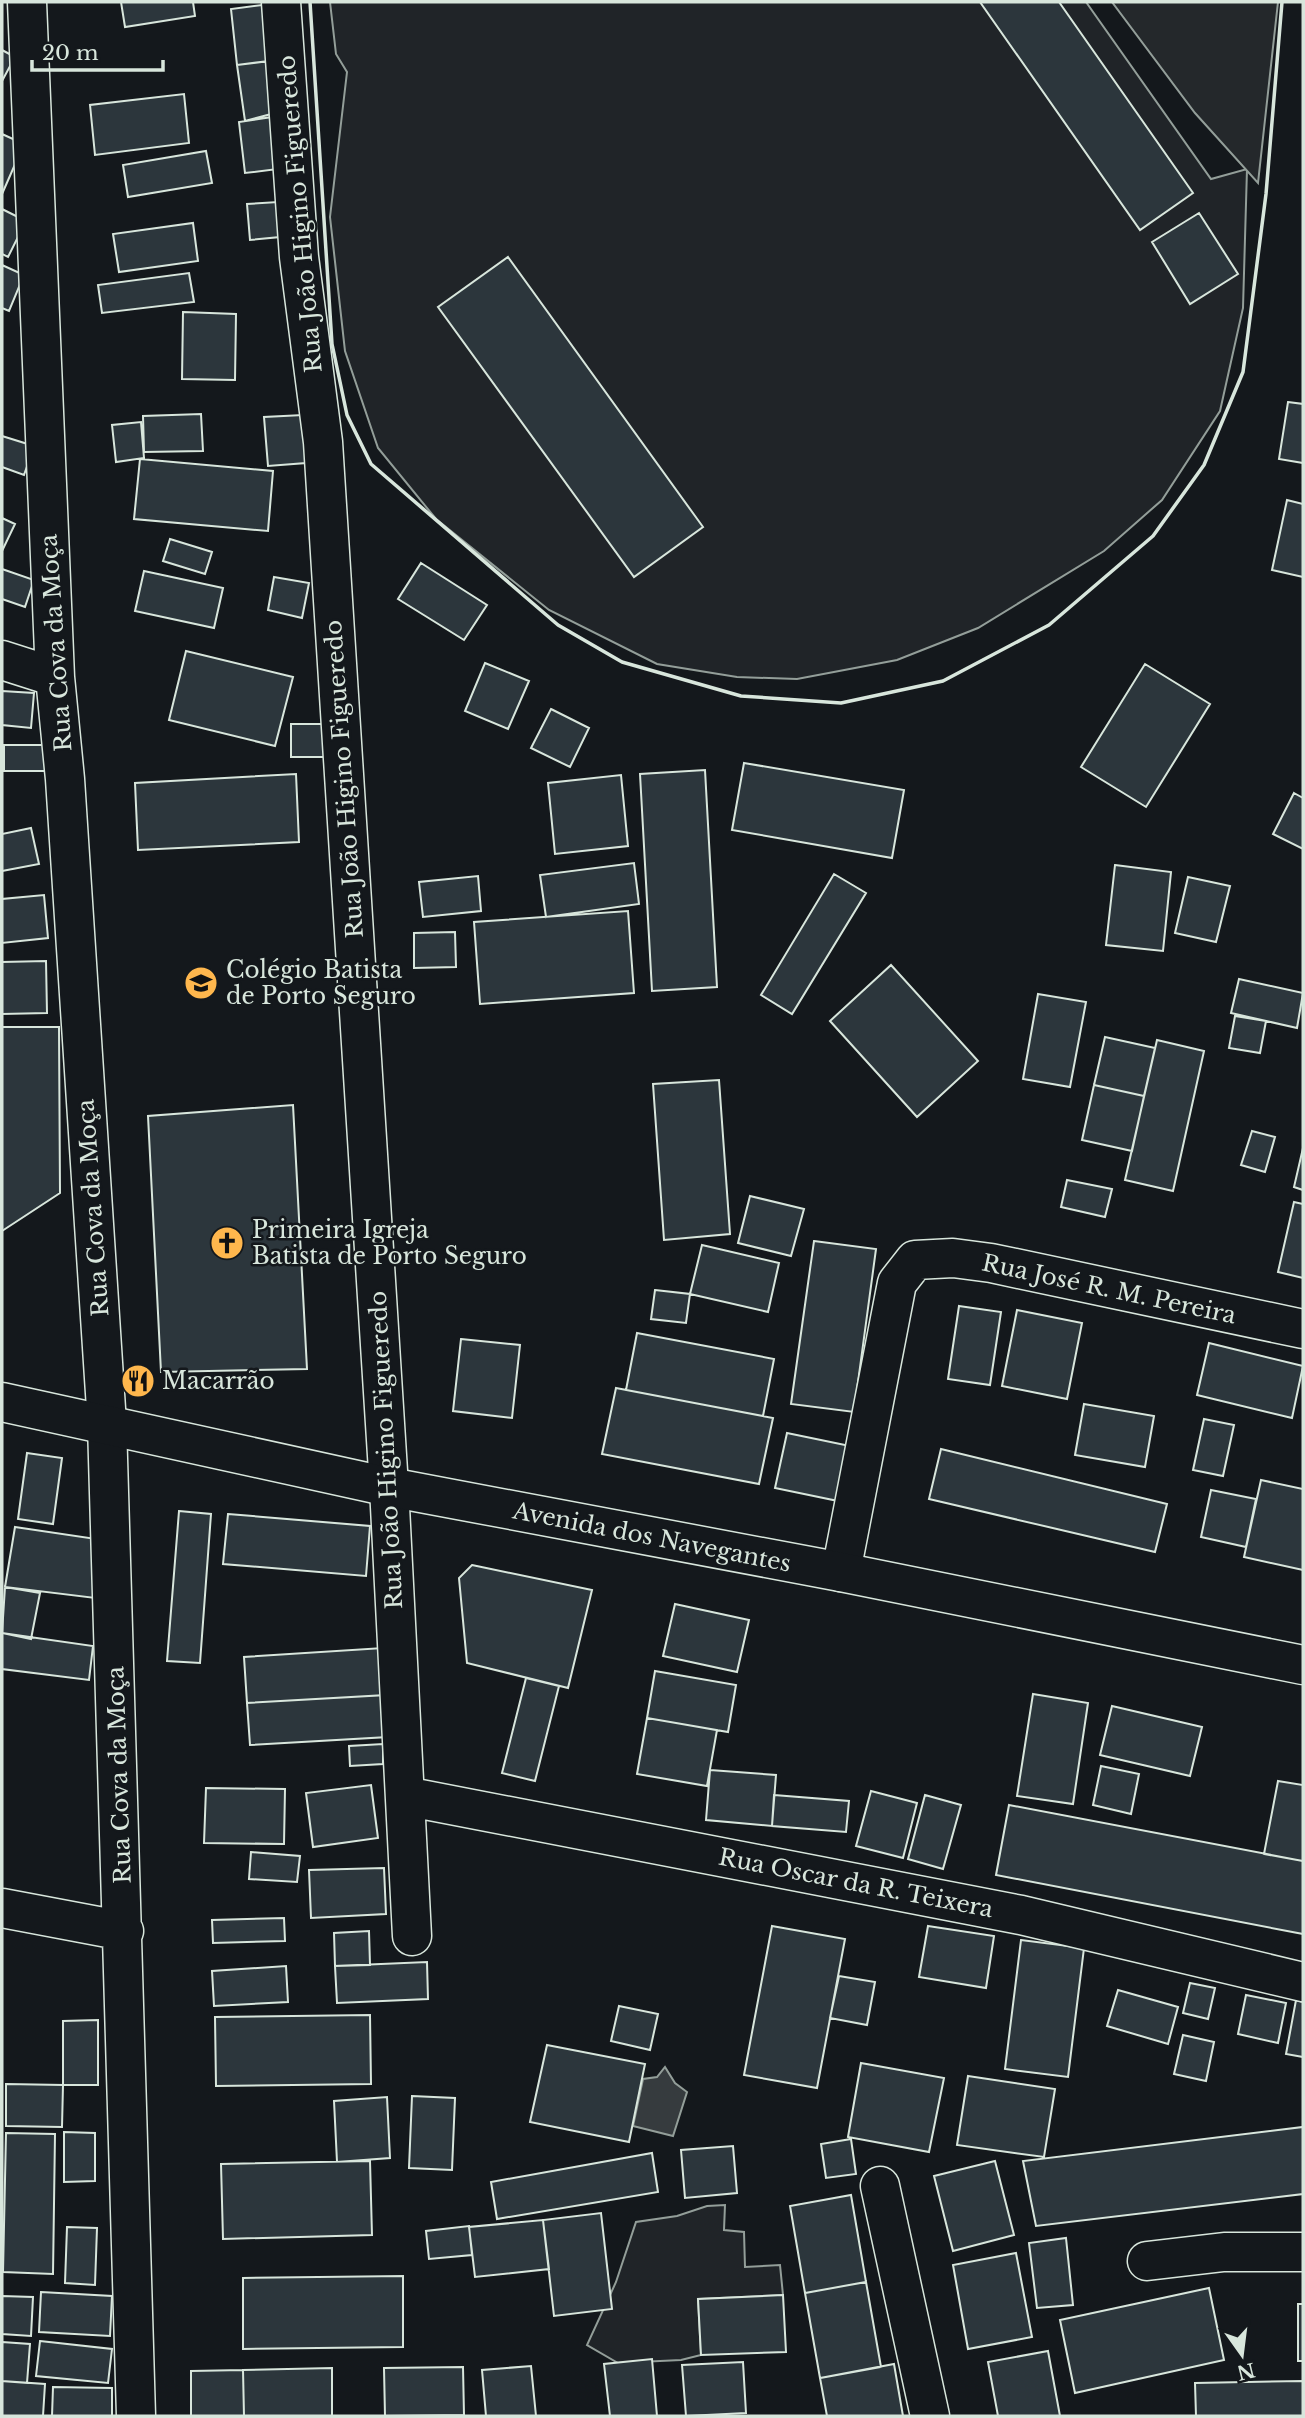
<svg xmlns="http://www.w3.org/2000/svg" width="1305" height="2418" viewBox="0 0 1305 2418" font-family="'Libre Baskerville',serif">
<rect width="100%" height="100%" fill="#14181c"/>
<path fill="#202428" stroke="#939e99" stroke-width="2" d="M330 2H1086L1211 179 1247 169 1243 308 1220 411 1162 500 1104 551 978 628 897 660 797 679 737 677 657 664 549 610 436 519 378 448 345 351 330 217 347 72 336 54Z
M725 2205 724 2230 744 2232 745 2267 780 2265 783 2295 698 2299 701 2355 681 2360 618 2363 587 2345 616 2282 636 2222 677 2216 707 2206Z"/>
<path fill="#24282b" stroke="#939e99" stroke-width="2" d="M1112 2H1278L1258 183 1195 113Z"/>
<path fill="#363b3e" stroke="#939e99" stroke-width="2" d="M665 2067 675 2083 687 2092 673 2136 633 2126 643 2079 657 2077Z"/>
<path fill="#2c363c" stroke="#d8e6dc" stroke-width="2" d="M121 2H193L195 16 125 27Z
M980 2H1059L1193 193 1140 230Z
M262 5 269 61 237 65 231 9Z
M2 50 15 57 2 81Z
M269 61 275 113 245 121 237 65Z
M184 94 189 143 95 155 90 105Z
M272 117 278 169 245 173 239 122Z
M2 134 24 144 2 194Z
M206 151 212 183 128 197 123 165Z
M278 202 280 237 250 240 247 204Z
M2 209 26 221 8 257 2 254Z
M1199 213 1238 274 1190 304 1152 242Z
M193 223 198 261 119 272 113 234Z
M508 257 703 527 634 577 438 307Z
M2 265 24 275 9 311 2 308Z
M189 273 194 302 102 313 98 285Z
M183 312 236 314 235 380 182 379Z
M1288 402 1303 404V463L1279 459Z
M201 414 203 451 144 452 143 416Z
M303 415 306 463 268 466 264 417Z
M141 422 144 458 116 462 112 425Z
M2 436 34 446 24 475 2 467Z
M140 459 273 471 268 531 134 519Z
M1287 500 1303 504V577L1272 570Z
M2 518 15 524 2 551Z
M170 539 212 552 205 574 163 561Z
M421 563 487 605 464 640 398 599Z
M2 569 34 580 25 607 2 599Z
M144 571 223 588 214 628 135 611Z
M274 577 309 583 302 618 268 610Z
M186 651 293 677 275 746 169 720Z
M485 663 529 681 508 729 465 711Z
M1145 664 1210 704 1146 807 1081 767Z
M2 691 34 693 31 728 2 725Z
M551 709 589 728 570 767 531 748Z
M291 724H331V757H291Z
M4 745H46V771H4Z
M744 763 904 790 892 858 732 830Z
M705 770 717 987 652 991 640 774Z
M296 774 299 842 138 850 135 783Z
M621 775 628 846 555 854 548 783Z
M1294 793 1303 798V849L1273 834Z
M31 828 39 864 2 871V834Z
M634 863 639 904 546 917 540 875Z
M1115 865 1171 872 1163 951 1106 945Z
M834 874 866 893 792 1014 761 995Z
M478 876 481 911 423 917 419 882Z
M1188 877 1230 886 1216 942 1175 933Z
M44 895 48 938 2 943V899Z
M628 911 634 993 480 1004 474 922Z
M455 932 456 967 414 968V933Z
M46 961 47 1013 2 1014V962Z
M891 965 978 1061 917 1117 830 1021Z
M1239 979 1303 993 1297 1028 1231 1013Z
M1038 994 1086 1002 1070 1087 1023 1079Z
M1235 1016 1266 1021 1260 1053 1229 1048Z
M2 1027H59L60 1193 2 1231Z
M1105 1037 1155 1048 1144 1096 1094 1085Z
M1157 1040 1204 1051 1173 1191 1125 1180Z
M719 1080 730 1234 664 1240 653 1084Z
M1094 1085 1144 1096 1132 1151 1082 1140Z
M293 1105 307 1369 161 1372 148 1116Z
M1252 1131 1275 1137 1265 1172 1241 1165Z
M1303 1148V1190L1294 1187Z
M1067 1180 1112 1189 1105 1217 1061 1207Z
M750 1196 804 1209 791 1256 738 1243Z
M1294 1202 1303 1204V1278L1278 1272Z
M814 1241 876 1249 854 1412 791 1404Z
M702 1245 779 1263 768 1312 690 1294Z
M655 1290 690 1294 686 1323 651 1319Z
M959 1306 1001 1312 990 1385 948 1379Z
M1017 1310 1082 1323 1067 1399 1002 1386Z
M637 1333 774 1359 763 1416 626 1390Z
M461 1339 520 1345 512 1418 453 1411Z
M1209 1343 1303 1366 1292 1418 1197 1395Z
M616 1388 773 1418 759 1484 602 1454Z
M1084 1404 1154 1416 1145 1467 1075 1455Z
M1204 1419 1234 1425 1223 1476 1193 1470Z
M787 1433 850 1446 838 1501 775 1488Z
M941 1449 1167 1504 1155 1552 929 1499Z
M27 1453 62 1458 53 1524 18 1519Z
M1261 1480 1303 1489V1570L1244 1557Z
M1211 1490 1256 1499 1246 1547 1201 1537Z
M179 1511 211 1514 200 1663 167 1661Z
M228 1514 370 1526 366 1576 223 1564Z
M15 1527 103 1540 95 1598 5 1587Z
M472 1565 592 1590 568 1688 467 1663 459 1578Z
M5 1587 40 1593 31 1639 2 1633Z
M675 1604 749 1620 737 1672 663 1656Z
M2 1633 93 1646 89 1680 2 1669Z
M383 1648 386 1695 247 1703 244 1657Z
M655 1671 736 1685 728 1732 647 1718Z
M526 1678 559 1686 535 1781 502 1773Z
M1033 1694 1088 1703 1073 1804 1017 1796Z
M386 1695 388 1737 250 1745 247 1703Z
M1112 1706 1202 1727 1190 1776 1100 1755Z
M647 1718 717 1730 707 1786 637 1774Z
M383 1744V1764L350 1766 349 1746Z
M1101 1766 1139 1774 1131 1814 1093 1805Z
M710 1770 776 1775 772 1826 706 1820Z
M1278 1781 1303 1785V1861L1264 1854Z
M371 1785 378 1838 313 1847 306 1793Z
M206 1788 285 1789 284 1844 204 1843Z
M871 1791 917 1803 903 1858 856 1846Z
M774 1795 849 1801 846 1832 772 1826Z
M925 1795 961 1805 943 1869 908 1859Z
M1009 1805 1303 1861V1934L996 1875Z
M251 1852 300 1856 297 1882 249 1879Z
M384 1868 386 1914 311 1918 309 1870Z
M284 1918 285 1941 213 1943 212 1920Z
M772 1926 845 1939 817 2088 744 2075Z
M928 1926 994 1936 986 1988 919 1977Z
M369 1931 370 1965 335 1966 334 1933Z
M1021 1940 1084 1948 1068 2077 1005 2069Z
M427 1962 428 1999 337 2003 335 1966Z
M286 1966 288 2002 214 2006 212 1971Z
M839 1976 875 1982 867 2025 830 2018Z
M1190 1983 1215 1988 1208 2019 1183 2013Z
M1118 1990 1178 2007 1168 2044 1107 2026Z
M1246 1995 1286 2003 1278 2043 1238 2034Z
M1296 2000 1303 2002V2057L1286 2054Z
M619 2006 658 2014 650 2050 611 2041Z
M370 2015 371 2084 216 2086 215 2017Z
M98 2020V2085H63V2021Z
M1183 2035 1214 2042 1206 2081 1174 2074Z
M547 2045 645 2064 629 2142 530 2122Z
M861 2063 944 2078 929 2152 848 2137Z
M968 2076 1055 2089 1044 2157 957 2145Z
M6 2084 63 2085 62 2127 6 2126Z
M412 2096 455 2098 452 2170 409 2168Z
M387 2097 390 2158 337 2162 334 2101Z
M1303 2127V2194L1036 2226 1023 2161Z
M64 2132 95 2133V2181L64 2182Z
M6 2133 55 2134 53 2274 3 2272Z
M851 2139 856 2174 826 2178 821 2144Z
M733 2146 737 2193 685 2198 681 2150Z
M652 2153 658 2192 497 2219 491 2182Z
M370 2161 372 2235 223 2239 221 2164Z
M995 2161 1014 2235 953 2251 934 2176Z
M851 2195 866 2282 805 2293 790 2206Z
M601 2213 612 2309 554 2316 543 2220Z
M543 2220 549 2269 475 2277 469 2227Z
M469 2226 472 2255 429 2259 426 2231Z
M67 2227 97 2228 95 2285 65 2283Z
M1066 2238 1073 2305 1037 2308 1029 2243Z
M1016 2253 1032 2337 968 2349 953 2265Z
M403 2276V2347L243 2349V2278Z
M866 2282 881 2367 820 2378 805 2293Z
M1209 2288 1224 2360 1075 2393 1060 2320Z
M41 2292 112 2296 110 2336 39 2332Z
M783 2295 786 2352 701 2355 698 2299Z
M2 2296 33 2297 31 2336 2 2334Z
M1298 2304H1303V2361H1298Z
M40 2341 112 2349 108 2383 36 2376Z
M2 2342 30 2344 27 2383 2 2381Z
M1048 2351 1060 2416H998L988 2362Z
M652 2359 657 2416H610L604 2364Z
M743 2362 746 2413 686 2416 682 2365Z
M894 2364 903 2416H827L820 2378Z
M531 2366 536 2416H486L482 2370Z
M463 2367 464 2415 385 2416 384 2368Z
M332 2368V2416H244L243 2370Z
M243 2370 244 2416H191V2371Z
M2 2381 45 2384 43 2416H2Z
M1303 2381V2416H1196L1195 2383Z
M53 2387 112 2388V2416H52Z"/>
<g fill="none" stroke-linecap="round" stroke-linejoin="round">
<defs>
<path id="minor" d="M27 2 55 677 65 779 107 1424 136 2416
M281 2 299 257 323 442 389 1487 412 1936
M2 660 55 677
M841 1572 897 1283 915 1260 953 1258 991 1263 1303 1329
M405 1796 1021 1915 1303 1982
M2 1908 124 1931
M880 2186 930 2416
M1147 2261 1224 2252H1303"/>
<path id="major" d="M2 1402 389 1487 841 1572 1303 1665"/>
</defs>
<use href="#minor" stroke="#d8e6dc" stroke-width="41"/>
<use href="#major" stroke="#d8e6dc" stroke-width="41"/>
<use href="#minor" stroke="#14181c" stroke-width="38"/>
<use href="#major" stroke="#14181c" stroke-width="38"/>
<path stroke="#d8e6dc" stroke-width="3.5" d="M310 2 332 344 347 415 371 464 558 625 622 662 741 696 841 703 943 681 1049 625 1153 536 1204 465 1243 372 1266 194 1282 2"/>
</g>
<defs>
<symbol id="school-disc" viewBox="-11 -11 22 22"><circle r="9.5" fill="#ffb74d" stroke="#14181c"/><path d="M0-5L7-2L0 1L-7-2ZM-4 1L0 2.5L4 1V4Q0 6-4 4Z" fill="#111"/></symbol>
<symbol id="church-disc" viewBox="-11 -11 22 22"><circle r="9.5" fill="#ffb74d" stroke="#14181c"/><path d="M-1.2-6h2.4v3.5h3.3v2.4h-3.3V6h-2.4V-.1h-3.3v-2.4h3.3Z" fill="#111"/></symbol>
<symbol id="restaurant-disc" viewBox="-11 -11 22 22"><circle r="9.5" fill="#ffb74d" stroke="#14181c"/><path d="M-5-6h1v4h1v-4h1v4h1v-4h1v5L-1.5 .5V6h-2V.5L-5-1ZM5-6V6H3V1.5H1.5Q1.5-4 5-6Z" fill="#111"/></symbol>
</defs>
<g fill-rule="evenodd">
<use href="#school-disc" x="182" y="964" width="38" height="38"/>
<use href="#church-disc" x="208" y="1224" width="38" height="38"/>
<use href="#restaurant-disc" x="119" y="1362" width="38" height="38"/>
</g>
<g text-anchor="middle" stroke-width="5" stroke-linejoin="round" paint-order="stroke">
<g font-size="23" fill="#d8e6dc" stroke="#14181c">
<text transform="translate(300 214) rotate(-95)" y="8">Rua João Higino Figueredo</text>
<text transform="translate(56 643) rotate(-94)" y="8">Rua Cova da Moça</text>
<text transform="translate(344 779) rotate(-94)" y="8">Rua João Higino Figueredo</text>
<text transform="translate(93 1208) rotate(-94)" y="8">Rua Cova da Moça</text>
<text transform="translate(1109 1289) rotate(12)" y="8">Rua José R. M. Pereira</text>
<text transform="translate(386 1450) rotate(-93)" y="8">Rua João Higino Figueredo</text>
<text transform="translate(652 1537) rotate(11)" y="8">Avenida dos Navegantes</text>
<text transform="translate(119 1775) rotate(-92)" y="8">Rua Cova da Moça</text>
<text transform="translate(856 1883) rotate(11)" y="8">Rua Oscar da R. Teixera</text>
</g>
<g font-size="23" fill="#d8e6dc" stroke="#14181c" text-anchor="start">
<text x="226" y="978">Colégio Batista<tspan x="226" dy="26">de Porto Seguro</tspan></text>
<text x="252" y="1238">Primeira Igreja<tspan x="252" dy="26">Batista de Porto Seguro</tspan></text>
<text x="162" y="1389">Macarrão</text>
</g>
</g>
<rect width="1305" height="2418" fill="none" stroke="#d8e6dc" stroke-width="7"/>
<g transform="translate(1242 2355) rotate(166)" stroke="#14181c" stroke-width="5" paint-order="stroke">
<path d="M0-5L12 26L0 18L-12 26Z" fill="#d8e6dc"/>
<text y="-10" font-size="19" font-weight="bold" text-anchor="middle" fill="#d8e6dc">N</text>
</g>
<path d="M32 60v10h131v-10" fill="none" stroke="#d8e6dc" stroke-width="3.5"/>
<text x="42" y="60" font-size="21" fill="#d8e6dc" stroke="#14181c" stroke-width="5" paint-order="stroke">20 m</text>
</svg>
